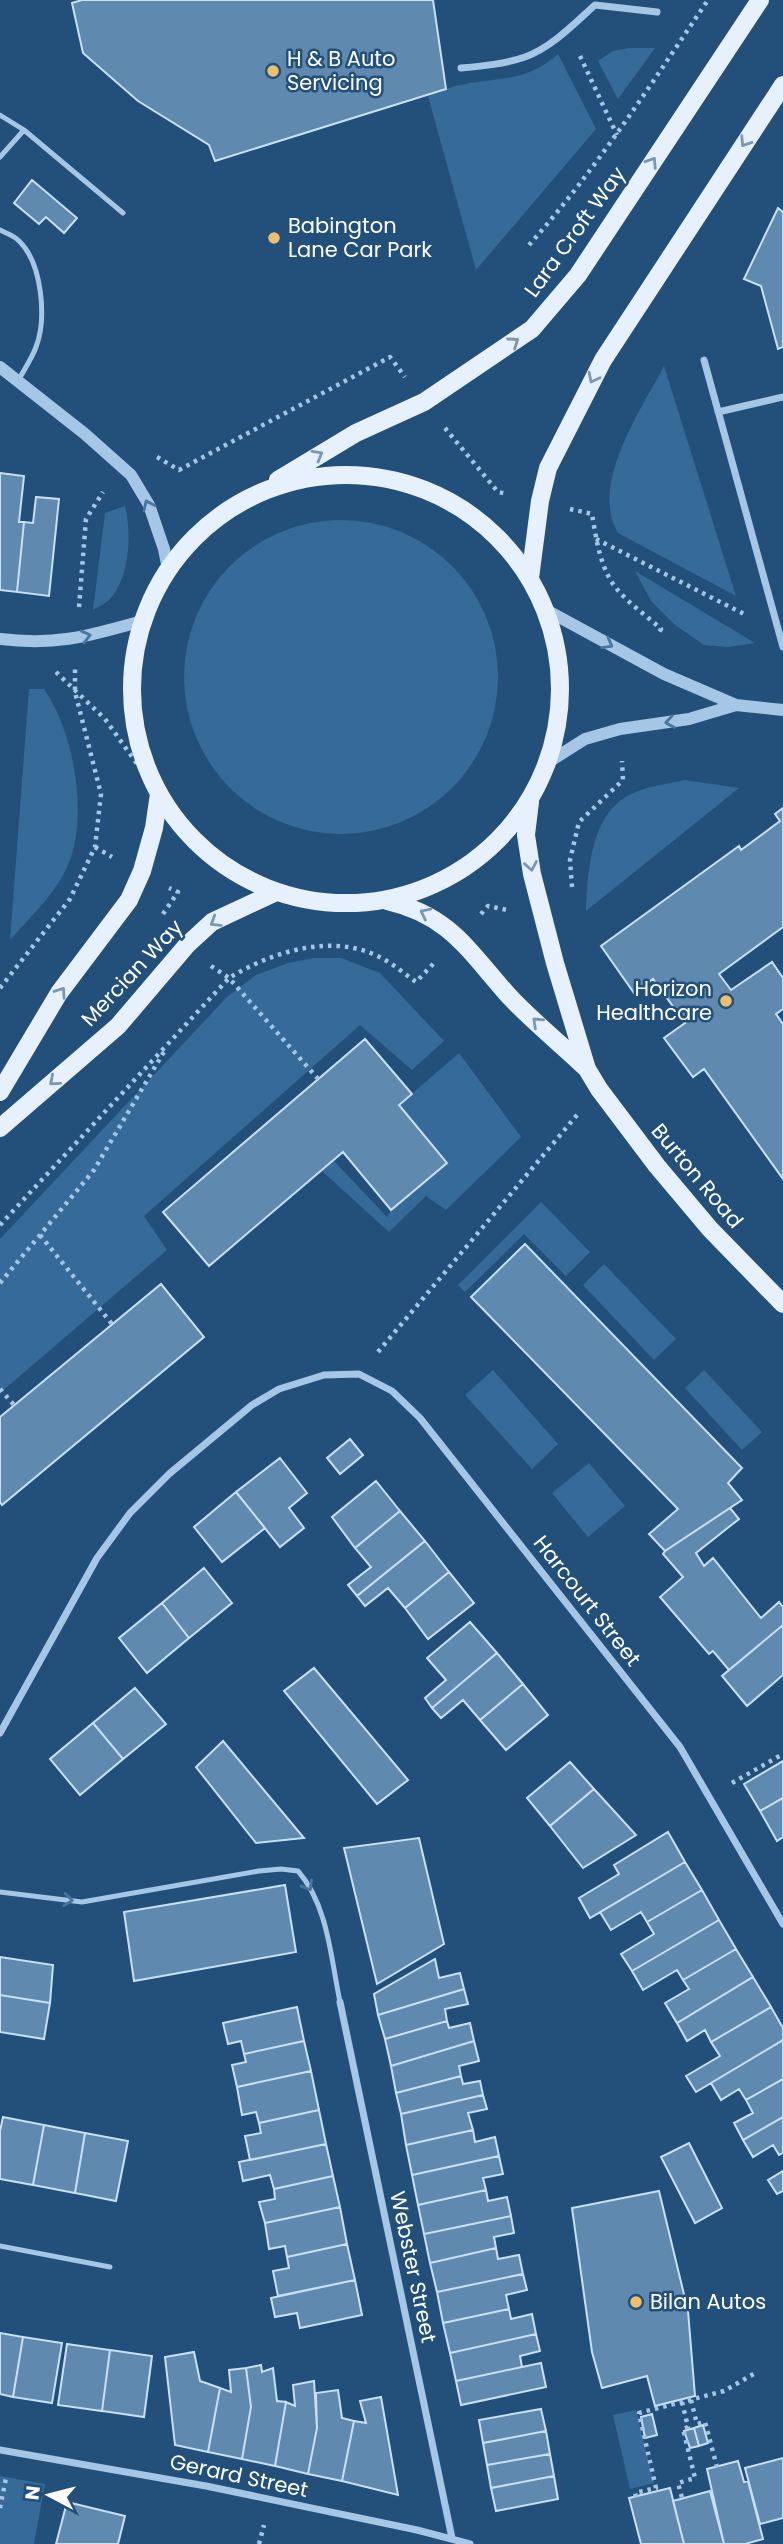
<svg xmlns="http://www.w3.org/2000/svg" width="783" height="2544" viewBox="0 0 783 2544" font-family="Poppins,sans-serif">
<rect width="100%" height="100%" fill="#22507b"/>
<path fill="#366a99" d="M629 48H655L618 99 598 61 613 51Z
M558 54 596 129 476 270 428 96C440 91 453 86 465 84 503 77 526 82 558 54Z
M664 366 736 596 618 533C589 485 641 410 664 366Z
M125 506C132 533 130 580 108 601 104 604 98 607 93 610L105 513Z
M184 677a157 157 0 1 1 314 0a157 157 0 1 1-314 0Z
M635 571 755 643 728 647 704 645 675 625 651 601Z
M29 689H44C73 730 86 806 72 854 62 888 32 915 10 940Z
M685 780 739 788 586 911C588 872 590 814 631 794 648 786 667 784 685 780Z
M314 958H341L380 973 444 1041 412 1070 360 1025 144 1216 167 1250 0 1393V1239L227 997 256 975 288 963Z
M459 1053 521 1137 446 1210 426 1196 389 1232 322 1171 334 1161 387 1217 391 1210 399 1105Z
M541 1202 590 1252 566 1276 524 1234 465 1292 458 1285Z
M604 1264 676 1339 654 1360 583 1285Z
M493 1370 558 1444 532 1469 465 1395Z
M704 1370 762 1432 742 1450 685 1388Z
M589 1463 625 1506 588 1537 552 1493Z
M636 2410 654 2483 630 2489 613 2415Z
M0 2476 45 2484 34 2544H0Z"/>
<path fill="#5f89af" stroke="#c8e0f4" stroke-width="2" d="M82 0H433L446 89 215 161 209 145 138 101 83 53 72 3Z
M32 180 77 218 64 233 46 217 39 224 14 203Z
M778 208 783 212V347L778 349 761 286 744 279Z
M0 473 24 476 19 522H24L17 592 0 590Z
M36 497 59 499 49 596 17 592 24 522 33 523Z
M783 808V927L719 974 731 990 772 962 783 978V1009L776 1014 783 1024V1179L704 1069 693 1077 664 1038 685 1023 653 979 634 993 601 946 739 846 741 850 780 821 775 814Z
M365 1039 412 1094 399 1105 447 1163 391 1210 343 1152 209 1266 163 1212Z
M525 1244 742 1468 728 1483 742 1500 665 1551 649 1534 678 1509 471 1297Z
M161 1284 204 1337 2 1505 0 1502V1417Z
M350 1439 363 1455 340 1474 327 1458Z
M280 1458 307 1493 289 1508 304 1528 280 1547 236 1492Z
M376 1481 400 1511 355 1548 332 1517Z
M236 1492 265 1528 222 1562 194 1527Z
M730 1508 739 1519 696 1553 704 1566 713 1558 761 1618 779 1602 783 1607V1625L729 1670 713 1651 709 1654 660 1597 683 1577 663 1554 665 1551Z
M400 1511 425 1541 357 1596 348 1585 371 1567 355 1548Z
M425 1541 449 1572 405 1608 388 1588 365 1606 357 1596Z
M204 1568 232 1603 189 1638 162 1603Z
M449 1572 474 1603 428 1639 405 1608Z
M162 1603 189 1638 147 1673 119 1638Z
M470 1622 497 1653 432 1708 425 1698 446 1680 427 1658Z
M783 1625V1675L747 1706 722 1676Z
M497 1653 523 1684 480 1720 463 1700 441 1718 432 1708Z
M314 1668 408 1780 377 1804 284 1691Z
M523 1684 548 1715 506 1750 480 1720Z
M135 1688 166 1724 123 1759 93 1723Z
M93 1723 123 1759 80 1795 50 1759Z
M223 1741 304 1838 256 1843 196 1767Z
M783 1761V1798L760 1811 744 1784Z
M570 1762 594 1789 550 1826 527 1798Z
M594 1789 636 1835 583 1868 550 1826Z
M783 1798V1837L777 1841 760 1811Z
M668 1832 685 1862 590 1918 579 1898 619 1874 614 1865Z
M419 1838 444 1944 377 1984 344 1848Z
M685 1862 702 1890 647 1922 641 1912 611 1930 600 1912Z
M285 1885 296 1952 134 1981 124 1912Z
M702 1890 719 1920 632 1971 621 1954 654 1934 647 1922Z
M719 1920 736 1949 683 1980 677 1970 643 1990 632 1971Z
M736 1949 753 1977 677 2023 665 2003 689 1989 683 1980Z
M0 1957 53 1965 50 2003 0 1995Z
M435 1959 439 1978 460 1973 464 1989 378 2015 374 1994Z
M753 1977 771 2007 711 2042 705 2030 687 2041 677 2023Z
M464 1989 468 2004 445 2009 447 2021 385 2039 378 2015Z
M0 1995 50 2003 44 2039 0 2032Z
M297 2007 304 2041 244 2054 241 2041 228 2044 223 2023Z
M771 2007 783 2028V2040L696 2092 686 2076 720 2056 711 2042Z
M447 2021 449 2028 470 2023 474 2041 391 2066 385 2039Z
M783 2040V2079L746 2100 739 2089 721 2100 711 2083Z
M304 2041 311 2071 237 2087 232 2065 246 2062 244 2054Z
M474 2041 479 2061 459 2066 461 2076 396 2093 391 2066Z
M311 2071 319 2110 259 2123 256 2112 242 2115 237 2087Z
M461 2076 463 2084 480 2081 483 2095 401 2114 396 2093Z
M783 2079V2117L743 2140 734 2123 753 2113 746 2100Z
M483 2095 487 2109 468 2113 473 2130 406 2145 401 2114Z
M319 2110 326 2144 250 2160 245 2136 261 2133 259 2123Z
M3 2117 44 2125 33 2185 0 2179V2131Z
M783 2117V2153L779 2155 773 2145 753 2157 743 2140Z
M44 2125 85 2133 75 2193 33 2185Z
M473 2130 475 2142 495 2137 499 2156 412 2175 406 2145Z
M85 2133 128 2141 116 2201 75 2193Z
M689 2143 722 2208 695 2223 661 2157Z
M326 2144 333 2176 274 2189 270 2175 243 2181 239 2162Z
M499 2156 503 2174 483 2178 486 2190 418 2205 412 2175Z
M783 2171V2191L777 2194 768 2180Z
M333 2176 340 2207 265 2223 259 2202 275 2199 274 2189Z
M486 2190 488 2201 507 2197 511 2216 424 2234 418 2205Z
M659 2191 688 2311 695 2396 655 2406 647 2376 602 2388 592 2352 572 2208Z
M340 2207 347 2244 287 2257 285 2246 269 2249 265 2223Z
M511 2216 514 2233 494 2237 496 2248 430 2263 424 2234Z
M347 2244 355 2280 278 2296 273 2271 289 2268 287 2257Z
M496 2248 498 2259 519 2255 523 2274 437 2292 430 2263Z
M523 2274 527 2290 506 2295 509 2309 443 2323 437 2292Z
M355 2280 362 2315 300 2328 297 2313 275 2317 271 2298Z
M509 2309 511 2319 532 2314 536 2334 450 2353 443 2323Z
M0 2333 23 2337 13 2397 0 2394Z
M536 2334 540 2351 520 2356 522 2367 456 2381 450 2353Z
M23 2337 62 2343 52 2403 13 2397Z
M67 2344 110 2350 102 2411 58 2405Z
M110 2350 152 2356 144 2417 102 2411Z
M194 2352 200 2381 220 2388 208 2452 175 2445 165 2357Z
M541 2363 546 2387 461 2405 456 2381Z
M261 2365 262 2372 273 2368 277 2401 286 2402 275 2466 242 2459 251 2407 246 2368Z
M246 2368 251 2407 242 2459 208 2452 220 2388 231 2392 229 2370Z
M314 2381 317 2428 308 2474 275 2466 286 2402 295 2406 293 2385Z
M338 2390 342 2418 354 2421 342 2481 308 2474 317 2428 316 2393Z
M381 2397 398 2495 342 2481 354 2421 366 2423 360 2401Z
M541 2409 546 2431 483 2443 479 2420Z
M652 2414 657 2435 645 2438 641 2417Z
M703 2425 708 2443 699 2446 694 2428Z
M694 2428 699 2446 690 2448 684 2431Z
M546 2431 550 2454 487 2465 483 2443Z
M550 2454 554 2476 491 2488 487 2465Z
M783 2458V2518L760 2524 745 2468Z
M738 2461 744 2482 748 2481 763 2539 745 2544H724L707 2469Z
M554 2476 558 2499 496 2511 491 2488Z
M670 2488 684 2544H641L629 2498Z
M710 2491 724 2544H684L673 2501Z
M67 2502 125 2516 118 2544H56Z"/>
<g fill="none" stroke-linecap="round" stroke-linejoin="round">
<path stroke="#a5c7e5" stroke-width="4.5" stroke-dasharray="3.5 5" stroke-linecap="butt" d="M580 56 617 135
M529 245C596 170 651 84 708 0
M445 428 498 492 507 494
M157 457 179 470 390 357 405 377
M570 509 592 514C596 538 600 568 616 588 628 603 647 616 661 629L657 635
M596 539 744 614
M79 607 86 519 103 492
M56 672 105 719 140 768
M95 847 112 857
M572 887 570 860 579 822 623 780 622 761
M163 914 178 892 169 888
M481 914 488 906 507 910
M211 966 229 978 319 1080
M0 988 70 899 95 847 101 794 75 692V668
M0 1225 229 978C273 951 336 931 385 960 396 966 406 975 416 982L436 961
M40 1235 112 1324
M0 1283 94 1170 165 1050
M378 1352 577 1115
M0 1389 14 1405
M732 1783 783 1754
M691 2400 697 2424 705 2422 717 2467
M682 2402 688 2427 683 2429 695 2478 678 2483 682 2498
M636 2497 635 2493 656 2488 639 2413 724 2391 757 2372
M0 2508 6 2478
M259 2544 264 2525"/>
<path stroke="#a5c7e5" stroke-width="5" d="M0 115 24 130 123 213
M0 157 24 130
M0 230C6 233 15 236 19 241 42 263 47 318 36 347 32 358 24 370 18 381
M0 1892 82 1902 259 1871 281 1869 298 1871C328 1905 331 1959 340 2002
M0 2246 110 2267"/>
<path stroke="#a5c7e5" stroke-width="7" d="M461 68C483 66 505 64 525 57 552 47 574 24 595 5L657 12
M704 360 783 647
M718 412 783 397
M0 1733 97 1558 130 1513 169 1474 252 1405 279 1389 324 1375 359 1374 392 1391 420 1418 680 1747 783 1924
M340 2002 452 2538
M0 2450 206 2486 417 2530 470 2544"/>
<path stroke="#a5c7e5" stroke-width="12" d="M0 367 85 434 131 475 149 505 164 549 168 569
M548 611 664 674 736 705 783 710
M0 639C57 646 88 636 142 621
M547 763 585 739 620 729 689 719 736 705"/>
<path stroke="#e6f1fd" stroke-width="18" d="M132 689a214 214 0 1 1 428 0a214 214 0 1 1-428 0Z
M278 480 356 433 424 402 532 329 578 275 760 0
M530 578 540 501 548 468 603 360 783 85
M530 802 526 835 532 874 555 963 587 1069 599 1089 657 1166 710 1229 783 1304
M387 901C449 915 468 950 508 995 532 1021 561 1044 587 1069
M0 1092 59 993 129 900 142 871 154 828 159 794
M0 1128 118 1026 187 945 212 922 276 892"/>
</g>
<defs><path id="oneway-chevron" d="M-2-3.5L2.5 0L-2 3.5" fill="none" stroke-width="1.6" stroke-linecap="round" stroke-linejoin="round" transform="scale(1.75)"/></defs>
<g stroke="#7a98b6">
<use href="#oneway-chevron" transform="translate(745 142) rotate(123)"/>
<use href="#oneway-chevron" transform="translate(652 162) rotate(-57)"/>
<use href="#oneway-chevron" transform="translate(514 342) rotate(-35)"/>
<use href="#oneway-chevron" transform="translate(593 378) rotate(117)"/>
<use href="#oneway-chevron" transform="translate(318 455) rotate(-30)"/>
<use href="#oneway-chevron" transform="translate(531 866) rotate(80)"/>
<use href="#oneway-chevron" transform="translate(425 913) rotate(-154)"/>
<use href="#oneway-chevron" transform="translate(215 922) rotate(148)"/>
<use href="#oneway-chevron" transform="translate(61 992) rotate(-55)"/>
<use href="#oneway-chevron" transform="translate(537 1022) rotate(-137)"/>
<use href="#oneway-chevron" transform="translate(54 1081) rotate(139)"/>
</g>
<g stroke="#49749b">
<use href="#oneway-chevron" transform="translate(148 505) rotate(-115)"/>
<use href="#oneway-chevron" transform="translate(86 636) rotate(-14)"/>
<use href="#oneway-chevron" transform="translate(608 644) rotate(29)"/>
<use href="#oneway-chevron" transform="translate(670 722) rotate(171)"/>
<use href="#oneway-chevron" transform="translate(308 1886) rotate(59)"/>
<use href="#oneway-chevron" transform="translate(68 1900) rotate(7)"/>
</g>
<g fill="#f1be68" stroke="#22507b" stroke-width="2.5">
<circle cx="273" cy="71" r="7"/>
<circle cx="274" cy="238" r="7"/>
<circle cx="726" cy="1001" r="7"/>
<circle cx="636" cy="2302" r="7"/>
</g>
<g text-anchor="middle" stroke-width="5" stroke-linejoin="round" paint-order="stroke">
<g font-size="21" fill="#fff" stroke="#22507b" text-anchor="start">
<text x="287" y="66">H &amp; B Auto<tspan x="287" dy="24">Servicing</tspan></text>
<text x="288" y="233">Babington<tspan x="288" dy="24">Lane Car Park</tspan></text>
<text x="712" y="996" text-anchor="end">Horizon<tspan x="712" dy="24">Healthcare</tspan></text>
<text x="650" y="2309">Bilan Autos</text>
</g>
<g font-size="21" fill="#fff" stroke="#22507b">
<text transform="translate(575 232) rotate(-54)" y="7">Lara Croft Way</text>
<text transform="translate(132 973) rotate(-47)" y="7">Mercian Way</text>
<text transform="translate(697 1176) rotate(50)" y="7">Burton Road</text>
<text transform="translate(587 1601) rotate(52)" y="7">Harcourt Street</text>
<text transform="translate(413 2267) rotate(78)" y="7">Webster Street</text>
<text transform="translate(239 2476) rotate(12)" y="7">Gerard Street</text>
</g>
</g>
<g transform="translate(49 2495) rotate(277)" stroke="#22507b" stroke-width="5" paint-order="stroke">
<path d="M0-5L12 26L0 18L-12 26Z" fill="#ffffff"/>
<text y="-10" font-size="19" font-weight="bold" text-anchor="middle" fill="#ffffff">N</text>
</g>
</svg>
